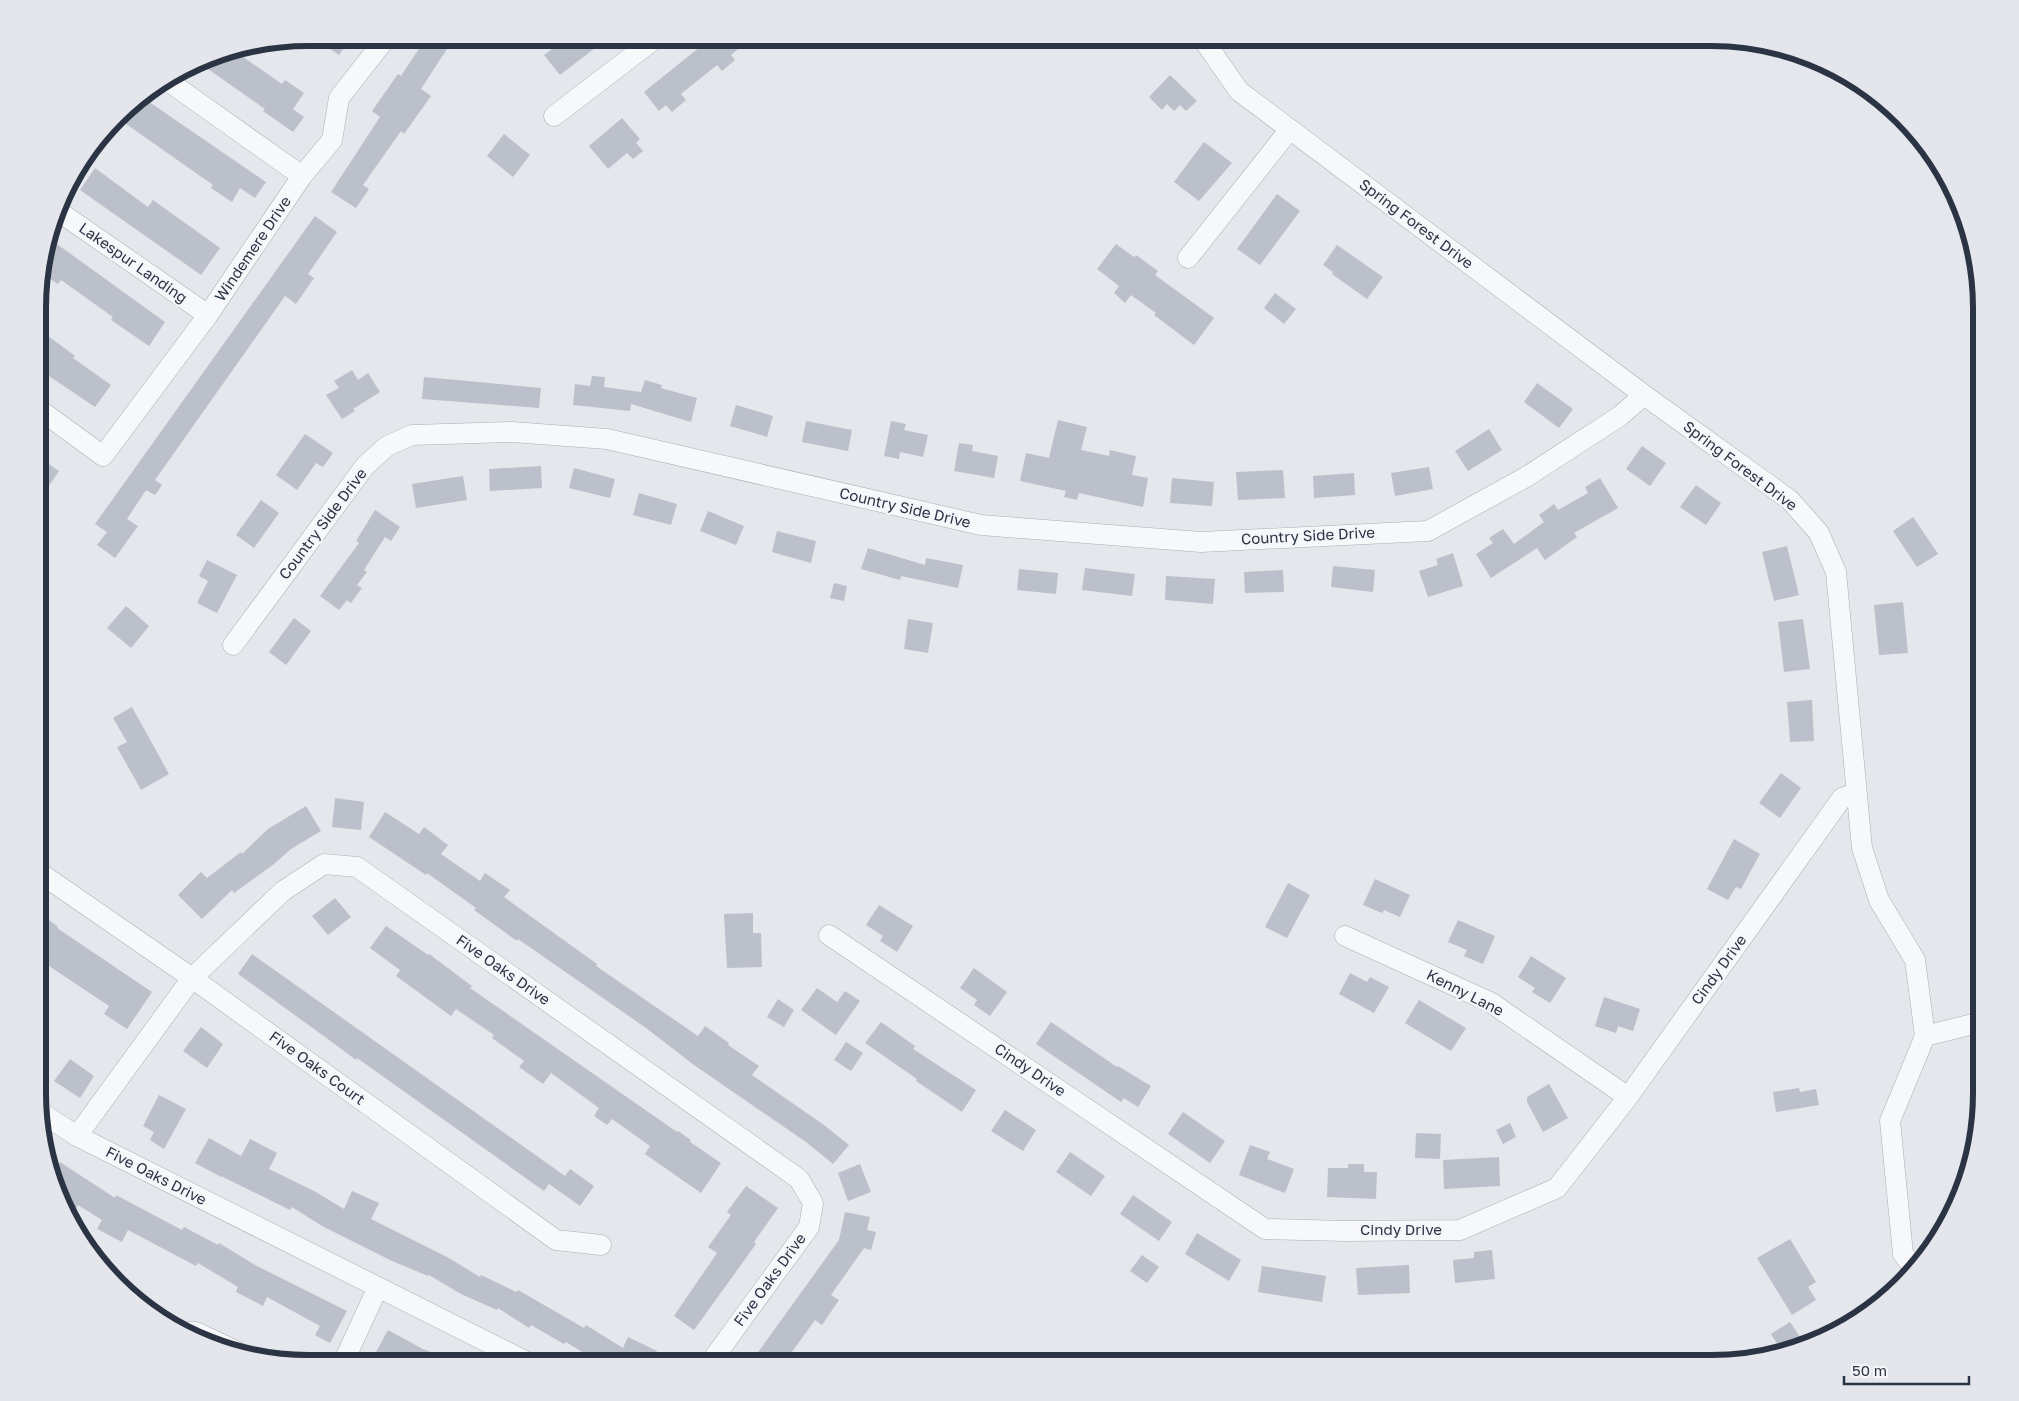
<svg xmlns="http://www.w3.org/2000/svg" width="2019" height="1401" viewBox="0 0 2019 1401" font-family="'Golos Text',sans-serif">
<rect width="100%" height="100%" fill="#e4e7ec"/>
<path fill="#bbc0ca" d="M315 38H351L339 55Z
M426 38H454L421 89 431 96 404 134 401 131 363 185 369 189 356 208 331 192 380 117 372 111 398 74 401 76Z
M567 38H608L560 75 544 55Z
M711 38H751L731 55 735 60 722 71 717 65 681 94 686 100 672 112 666 105 659 111 644 92Z
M236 52 282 84 285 80 304 93 293 109 304 117 293 132 263 111 265 109 198 62 205 58Z
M1170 75 1197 101 1186 111 1180 105 1174 111 1167 104 1162 110 1149 97Z
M142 97 266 182 255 198 240 188 232 202 211 188 213 185 119 119 129 105Z
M622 118 640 139 636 143 643 151 633 159 627 153 608 169 589 146Z
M504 134 530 155 513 177 487 156Z
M1204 142 1232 163 1199 201 1174 182Z
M95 168 148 207 153 200 220 248 201 275 80 190Z
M1277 194 1300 211 1260 265 1237 249Z
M315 216 337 232 308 274 314 278 296 304 285 296 155 480 162 485 155 495 146 490 127 519 138 526 115 558 97 545 107 532 95 524Z
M50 239 165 322 149 346 111 320 113 317 61 280 58 284 40 272Z
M1116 244 1134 257 1136 255 1158 271 1155 275 1214 318 1194 345 1154 315 1156 313 1131 295 1125 303 1114 293 1119 286 1097 269Z
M1337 245 1383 277 1367 299 1332 274 1333 272 1323 265Z
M1275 293 1296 309 1284 324 1264 308Z
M40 330 75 356 73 358 111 385 95 407 40 370Z
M352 370 358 380 368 373 380 392 353 409 355 411 342 419 326 395 339 388 334 381Z
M592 376 605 377 604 387 641 392 645 380 662 385 661 388 697 398 691 422 631 404 630 411 573 405 575 384 590 386Z
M424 377 541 388 539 408 422 399Z
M1537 383 1573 409 1559 428 1524 402Z
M736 405 773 416 767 437 730 426Z
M1058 420 1087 427 1081 450 1109 456 1110 450 1136 456 1132 475 1148 478 1143 507 1079 493 1077 500 1064 497 1066 491 1020 481 1026 453 1049 458Z
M806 421 852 430 848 451 802 442Z
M891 421 906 424 904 430 928 435 923 457 900 452 899 459 884 456Z
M1489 429 1502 450 1468 471 1455 451Z
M305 434 333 453 323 467 316 463 297 490 276 475Z
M959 443 973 445 972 451 998 456 994 478 954 471Z
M1642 446 1666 463 1650 486 1626 469Z
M40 458 59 471 40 499Z
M541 466 542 488 490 491 489 469Z
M1429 467 1433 489 1395 496 1391 473Z
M574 468 615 479 610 498 569 488Z
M1283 470 1285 498 1238 500 1236 472Z
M1354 473 1355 495 1314 498 1313 476Z
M463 476 467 500 416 508 412 484Z
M1172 478 1214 482 1212 506 1170 503Z
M1600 478 1618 508 1574 533 1577 537 1545 560 1537 548 1491 578 1476 554 1493 543 1489 538 1503 529 1514 544 1544 522 1539 515 1554 504 1558 510 1588 493 1585 487Z
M1696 485 1721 503 1706 525 1680 507Z
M639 493 677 504 671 525 633 515Z
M261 500 279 513 254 548 236 535Z
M375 510 400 527 391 541 385 537 364 570 367 572 357 585 362 588 351 603 347 600 339 610 320 596 359 543 356 541Z
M708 511 744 526 736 545 700 531Z
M1913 517 1938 554 1917 567 1893 531Z
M777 531 816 541 811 563 772 552Z
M1787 546 1799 595 1774 601 1762 552Z
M868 548 925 565 926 558 963 565 958 588 901 576 900 580 861 569Z
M1453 553 1463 586 1428 597 1419 571 1438 565 1436 559Z
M207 560 237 575 217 613 197 603 208 581 199 576Z
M1333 566 1375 570 1373 592 1331 587Z
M1085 568 1135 574 1132 596 1082 590Z
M1019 569 1058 573 1056 594 1017 590Z
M1283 570 1284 592 1245 593 1244 572Z
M1166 576 1215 579 1213 604 1165 600Z
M834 583 847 586 844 601 830 598Z
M1903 602 1908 653 1879 655 1874 605Z
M126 606 149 626 131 648 107 628Z
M294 618 311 631 286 665 269 652Z
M908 619 933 623 928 653 904 649Z
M1803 619 1810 669 1784 672 1778 622Z
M1812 700 1814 741 1790 742 1787 702Z
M132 707 169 774 141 790 117 747 127 742 113 718Z
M1781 773 1801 788 1780 818 1759 803Z
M335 798 364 802 361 830 332 827Z
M306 806 321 831 291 849 274 864 234 893 232 890 202 919 178 895 201 872 207 878 241 852 242 854 268 829Z
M385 812 419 834 424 827 448 845 441 854 480 881 485 873 510 890 504 897 597 964 596 966 698 1036 705 1026 729 1043 728 1045 759 1066 752 1075 824 1125 849 1145 833 1164 806 1142 694 1065 646 1028 518 939 517 941 495 925 474 910 476 908 427 873 426 875 369 837Z
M1734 839 1760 854 1741 889 1736 887 1728 900 1707 889Z
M1375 879 1410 895 1400 917 1384 910 1382 913 1363 905Z
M1288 883 1310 895 1287 938 1265 927Z
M335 898 351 917 328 935 312 916Z
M879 905 913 926 897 952 880 941 883 936 866 925Z
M40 913 58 927 57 928 152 992 127 1029 104 1014 109 1006 43 962 48 954 40 948Z
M753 913V933H761L762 967 727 968 724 914Z
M1458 920 1495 936 1483 964 1464 956 1467 950 1448 942Z
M386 926 428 955 429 954 472 986 470 988 677 1132 678 1131 691 1140 690 1142 721 1163 701 1193 645 1154 650 1146 612 1119 607 1125 594 1116 599 1108 551 1073 543 1084 519 1067 524 1061 492 1038 494 1035 456 1009 451 1016 396 976 400 970 370 948Z
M252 954 565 1176 570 1169 594 1186 580 1206 549 1184 544 1191 357 1058 356 1060 332 1042 238 974Z
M1531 956 1566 978 1550 1003 1532 992 1535 988 1518 977Z
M974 968 1007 992 990 1016 974 1005 977 1000 960 988Z
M1350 973 1367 982 1370 977 1389 987 1374 1013 1339 994Z
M817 988 837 1002 845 991 860 1001 836 1035 801 1010Z
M1604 997 1640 1009 1633 1031 1618 1026 1616 1033 1595 1026Z
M778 999 794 1010 784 1027 767 1017Z
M1419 1000 1466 1028 1451 1051 1405 1023Z
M881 1022 915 1046 913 1049 976 1090 962 1112 916 1081 917 1079 865 1043Z
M1051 1022 1117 1067 1118 1066 1151 1086 1138 1107 1124 1098 1121 1102 1036 1044Z
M201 1027 223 1044 207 1068 183 1051Z
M846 1042 863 1053 851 1071 834 1060Z
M70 1059 94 1076 80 1098 54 1081Z
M1549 1084 1568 1118 1543 1132 1527 1102V1097Z
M1799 1088 1800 1092 1816 1089 1819 1105 1776 1112 1773 1092Z
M159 1095 186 1109 164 1149 150 1140 154 1132 143 1126Z
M1005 1110 1036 1130 1023 1151 991 1131Z
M1183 1112 1225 1141 1210 1163 1168 1134Z
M1510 1123 1516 1137 1503 1144 1496 1130Z
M1416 1133 1441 1134 1440 1159 1415 1158Z
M209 1138 241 1156 250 1139 277 1153 269 1169 314 1191 344 1209 352 1191 379 1203 371 1219 449 1258 480 1277 481 1275 516 1292 518 1290 584 1328 586 1325 623 1348 628 1337 657 1351 652 1363H600L566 1342 564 1344 531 1325 529 1328 498 1308 497 1310 461 1294 429 1275 428 1276 392 1261 322 1226 292 1207 290 1210 221 1176V1177L195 1163Z
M1250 1145 1270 1152 1267 1159 1294 1169 1285 1193 1239 1175Z
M1070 1152 1105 1176 1091 1196 1056 1172Z
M1499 1157 1500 1186 1444 1189 1443 1160Z
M60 1162 115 1198 116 1195 182 1230 184 1227 218 1245 219 1243 255 1265 347 1311 330 1343 315 1335 320 1326 267 1297 263 1306 236 1292 238 1287 198 1263 196 1266 128 1230 122 1242 97 1229 102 1220 78 1205 70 1217 54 1171Z
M860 1164 871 1192 848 1201 838 1173Z
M1348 1164H1364V1172H1377L1376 1199 1327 1197 1328 1168H1348Z
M746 1186 778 1208 754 1242 756 1244 694 1330 674 1316 717 1253 708 1247 731 1215 727 1212Z
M1133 1195 1172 1222 1159 1241 1120 1214Z
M845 1212 870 1217 867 1230 876 1232 871 1250 864 1248 831 1295 839 1300 822 1325 815 1320 784 1363H767L756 1355 839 1240Z
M1197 1233 1241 1260 1229 1281 1185 1254Z
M1790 1239 1816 1282 1808 1287 1816 1300 1792 1315 1757 1258Z
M1492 1250 1495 1279 1455 1283 1453 1260 1474 1258V1252Z
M1142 1255 1159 1267 1147 1283 1130 1271Z
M1409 1265 1410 1293 1358 1295 1356 1268Z
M1262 1266 1326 1276 1322 1302 1258 1292Z
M1790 1322 1802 1340 1783 1353 1771 1334Z
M388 1330 421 1348 456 1363H397L376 1352Z"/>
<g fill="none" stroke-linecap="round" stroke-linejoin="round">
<defs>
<path id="minor" d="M1202 38 1239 91 1644 395 1790 500 1819 533 1836 572 1862 848 1879 900 1915 960 1925 1036 1890 1121 1903 1254 1912 1266 1916 1268
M168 81 302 176
M554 116 656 38
M58 211 208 315
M1188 258 1290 129
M40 410 103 456 208 315 302 176 332 140 339 98 386 38
M233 645 365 466 387 446 412 435 512 432 607 439 981 525 1201 542 1428 531 1526 477 1620 416 1644 395
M40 873 192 978 556 1240 601 1245
M829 935 1265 1229 1346 1231 1460 1230 1557 1188 1628 1097 1842 798 1856 793
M1345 936 1490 1002 1628 1097
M1925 1036 1981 1022
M40 1112 77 1136 529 1363
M77 1136 192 978 283 891 324 864 357 867 799 1179 813 1203 809 1227 710 1363
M188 1332H196L238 1352
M343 1363 378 1287"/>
</defs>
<use href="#minor" stroke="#a9aeb7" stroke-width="21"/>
<use href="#minor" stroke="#f7f8fa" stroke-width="20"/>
</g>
<g text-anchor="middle" stroke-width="4.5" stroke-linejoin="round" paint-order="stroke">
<g font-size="15" fill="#2b3445" stroke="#f4f6f9">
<text transform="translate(1416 224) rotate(37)" y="5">Spring Forest Drive</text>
<text transform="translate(253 249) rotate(-56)" y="5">Windemere Drive</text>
<text transform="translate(133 263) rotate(35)" y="5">Lakespur Landing</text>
<text transform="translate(1740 466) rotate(37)" y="5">Spring Forest Drive</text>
<text transform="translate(905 508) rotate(13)" y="5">Country Side Drive</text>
<text transform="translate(323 524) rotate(-53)" y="5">Country Side Drive</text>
<text transform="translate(1308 536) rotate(-3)" y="5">Country Side Drive</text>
<text transform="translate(503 970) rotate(35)" y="5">Five Oaks Drive</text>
<text transform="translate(1719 970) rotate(-54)" y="5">Cindy Drive</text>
<text transform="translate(1465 993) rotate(27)" y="5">Kenny Lane</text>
<text transform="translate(317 1068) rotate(36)" y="5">Five Oaks Court</text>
<text transform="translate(1030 1070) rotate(34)" y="5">Cindy Drive</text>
<text transform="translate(156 1176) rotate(27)" y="5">Five Oaks Drive</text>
<text x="1401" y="1235">Cindy Drive</text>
<text transform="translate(770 1280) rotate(-54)" y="5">Five Oaks Drive</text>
</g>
</g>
<path d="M0 0H2019V1401H0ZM308 46H1711A262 262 0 0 1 1973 308V1093A262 262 0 0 1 1711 1355H308A262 262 0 0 1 46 1093V308A262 262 0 0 1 308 46Z" fill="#e4e6eb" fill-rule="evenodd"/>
<path fill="none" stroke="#2b3445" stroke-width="6" d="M308 46H1711A262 262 0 0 1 1973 308V1093A262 262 0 0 1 1711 1355H308A262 262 0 0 1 46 1093V308A262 262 0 0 1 308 46Z"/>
<path d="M1844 1376v8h125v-8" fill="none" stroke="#2b3445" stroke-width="2.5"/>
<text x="1852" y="1376" font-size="15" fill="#2b3445" stroke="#f4f6f9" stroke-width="4" paint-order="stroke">50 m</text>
</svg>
